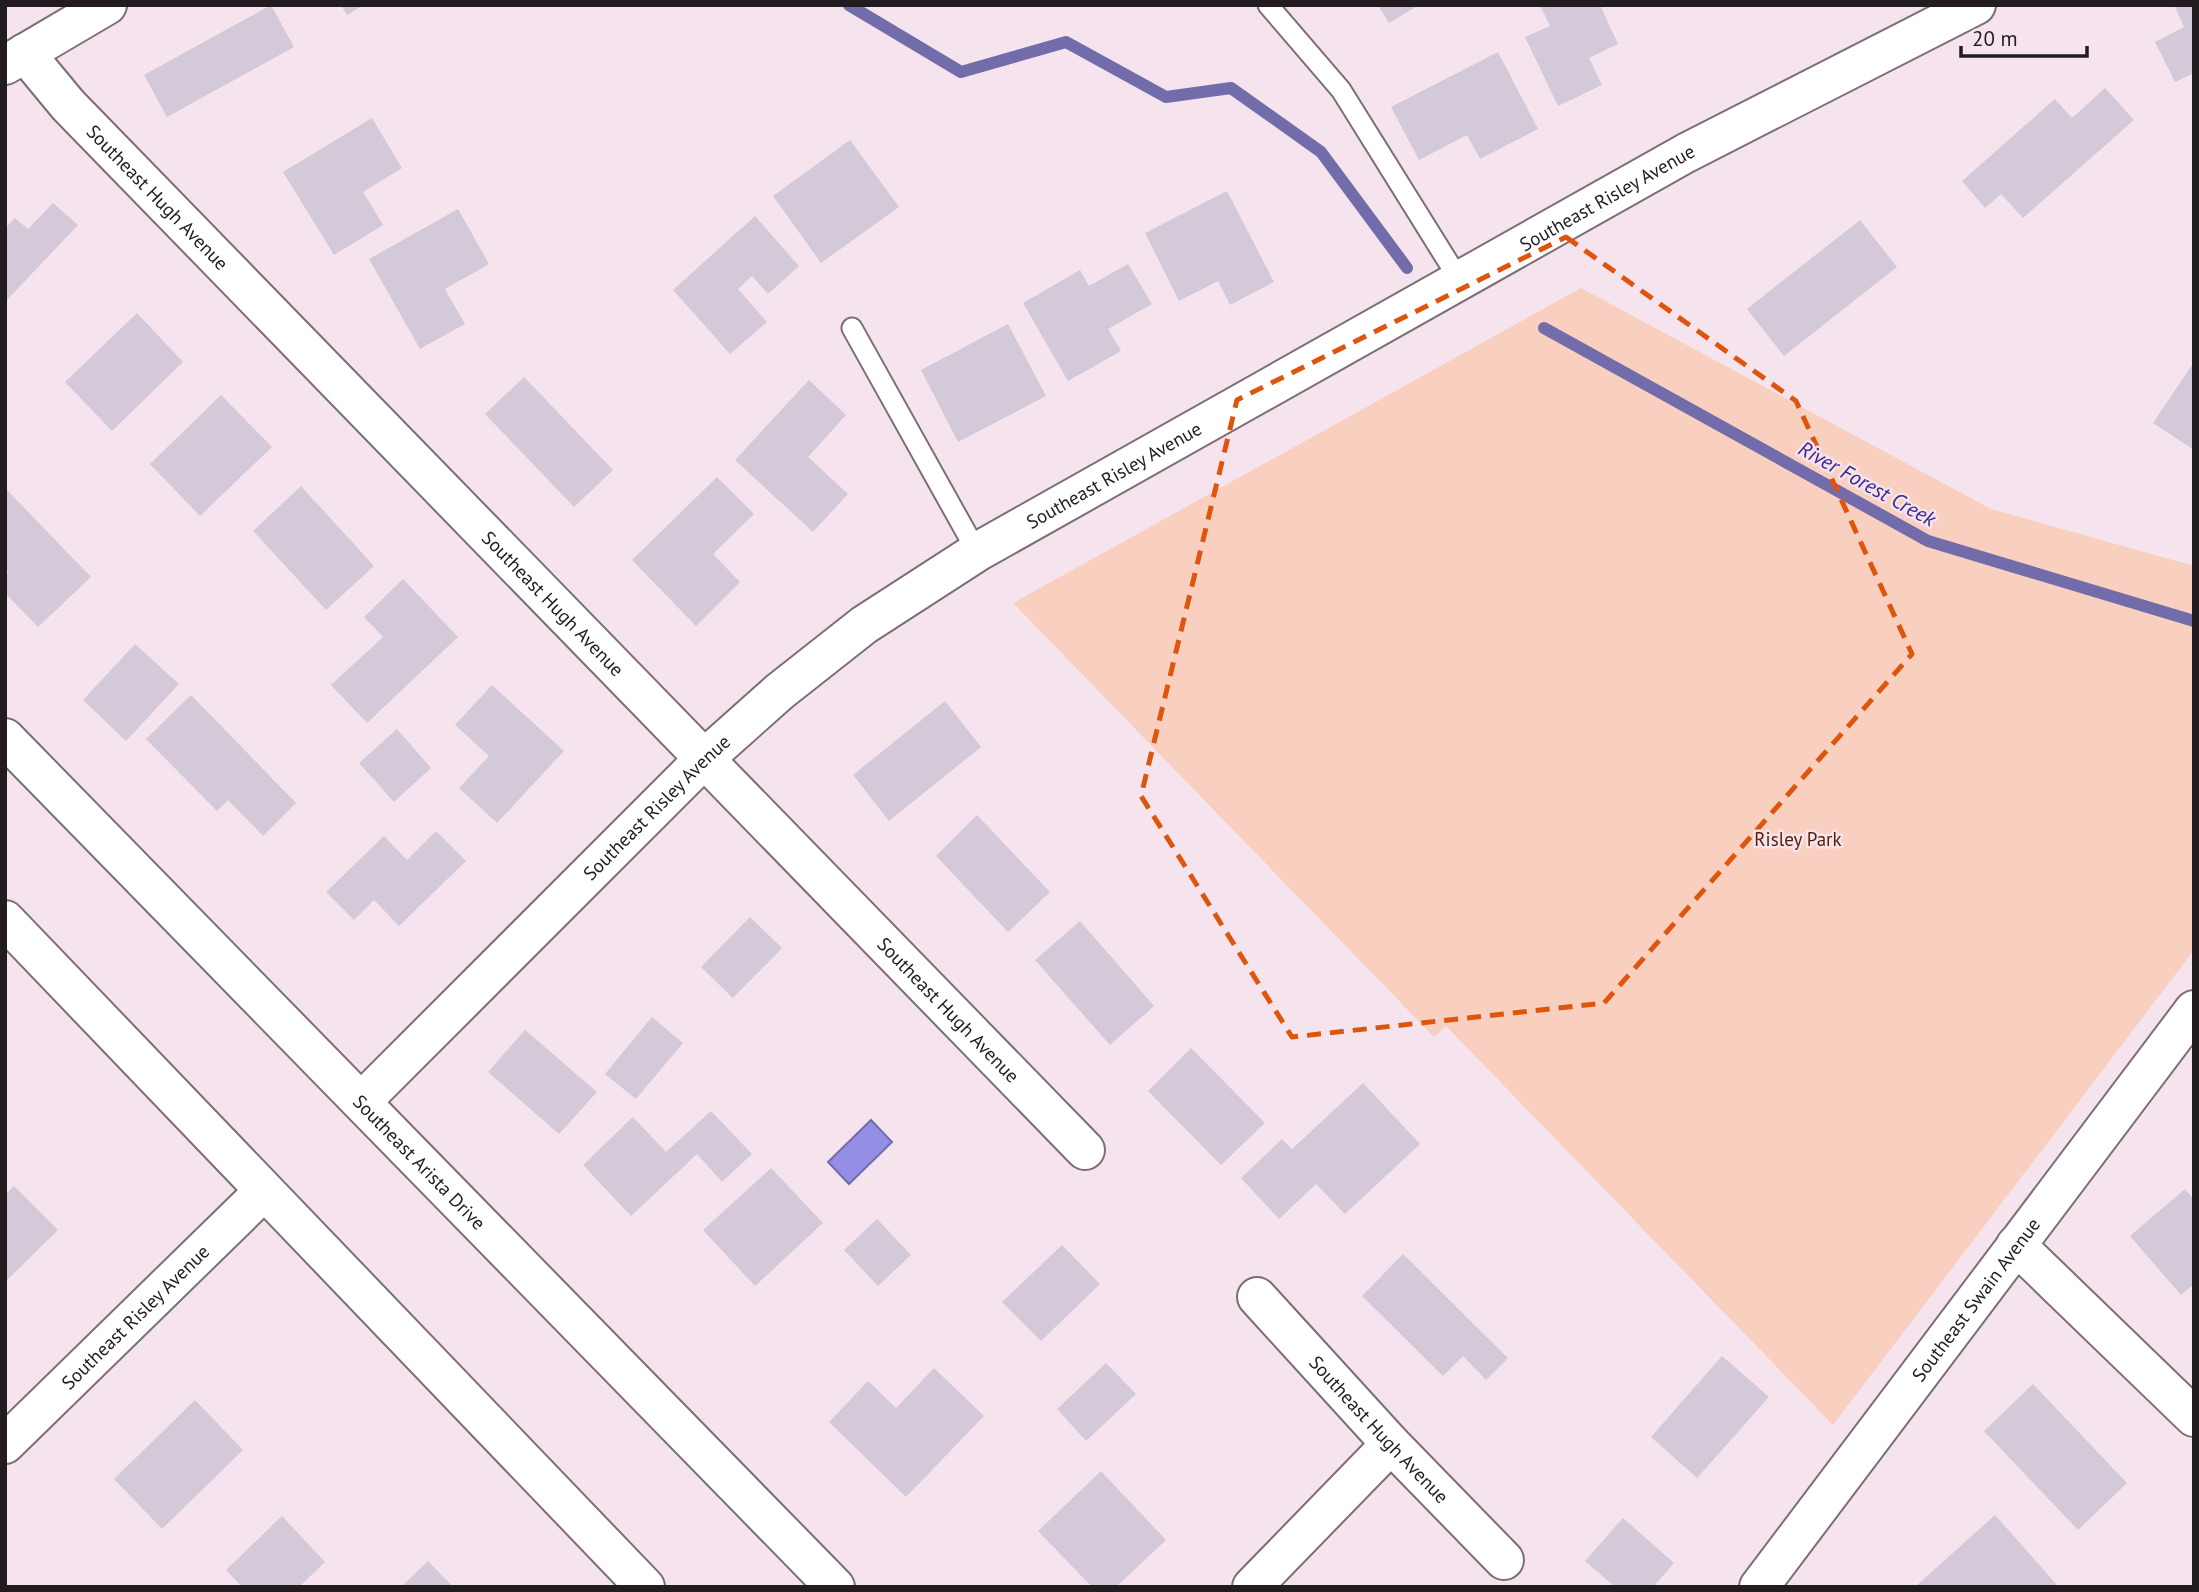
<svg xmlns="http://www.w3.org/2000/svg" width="2199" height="1592" viewBox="0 0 2199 1592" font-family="'PT Sans',sans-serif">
<rect width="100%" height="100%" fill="#f5e4ed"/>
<path fill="#f9cfbf" d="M1581 288 1991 509 2194 566V950L1833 1425 1446 1026 1434 1037 1013 603Z"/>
<path fill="#948ee5" stroke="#726caa" stroke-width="2" d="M871 1120 892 1142 849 1184 828 1162Z"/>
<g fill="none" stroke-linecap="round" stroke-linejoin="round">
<path stroke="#726caa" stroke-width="12" d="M849 5 961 72 1066 42 1166 97 1231 88 1321 152 1407 268
M1544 328 1928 541 2194 621"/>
</g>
<path fill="#d3c9d8" d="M271 5 294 47 167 117 144 75Z
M341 5H363L347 15Z
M1378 5H1419L1389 23Z
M1540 5H1600L1618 44 1589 58 1602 85 1558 106 1525 37 1550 26Z
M2174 5H2194V73L2175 82 2155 42 2184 27Z
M1498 52 1538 129 1480 159 1467 135 1419 160 1391 107Z
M2105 88 2134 120 2023 218 2001 194 1985 208 1962 181 2055 99 2072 118Z
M372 118 402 168 363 192 383 225 334 255 283 172Z
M850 140 899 207 821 263 773 196Z
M1227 191 1274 282 1230 305 1218 281 1179 301 1145 233Z
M53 203 78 225 5 302V228L15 218 28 229Z
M458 209 489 264 445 289 465 324 420 349 369 259Z
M755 216 799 266 768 294 752 276 738 289 767 322 730 354 673 290Z
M1860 220 1897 267 1784 356 1747 309Z
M1128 264 1152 304 1108 329 1121 351 1068 381 1023 303 1080 270 1089 286Z
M137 313 183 362 112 431 65 382Z
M1008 324 1046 396 958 442 921 370Z
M2194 362V450L2153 423Z
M524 377 613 470 574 507 485 414Z
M809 380 846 415 808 457 848 494 813 532 735 460Z
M221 395 272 447 200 516 150 464Z
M717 477 754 514 713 554 740 582 696 626 632 560Z
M301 486 374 566 326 610 253 531Z
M5 488 91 577 38 627 5 593V576L9 572 5 569Z
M403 579 458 637 367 723 331 685 383 637 364 617Z
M135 644 179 684 126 741 83 700Z
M492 685 564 751 497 823 459 788 489 756 455 725Z
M191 695 296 803 263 836 228 800 217 811 146 739Z
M945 701 981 747 889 821 853 775Z
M397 729 431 768 394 802 359 763Z
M977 815 1050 892 1008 932 936 856Z
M436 831 466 861 399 926 374 900 354 920 326 892 384 836 407 860Z
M750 917 782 948 733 998 701 967Z
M1080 921 1154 1006 1110 1045 1035 960Z
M652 1017 683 1043 636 1099 605 1074Z
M525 1030 597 1092 559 1134 488 1072Z
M1191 1048 1265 1123 1221 1165 1148 1091Z
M1363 1083 1420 1144 1345 1214 1316 1184 1279 1219 1241 1178 1282 1139 1292 1149Z
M711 1111 752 1154 722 1182 697 1154 631 1216 583 1165 633 1117 666 1152Z
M771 1168 823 1223 755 1286 703 1230Z
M14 1186 58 1230 5 1282V1195Z
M2185 1189 2194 1200V1284L2181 1295 2130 1236Z
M877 1219 911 1255 878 1286 844 1250Z
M1062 1245 1100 1284 1041 1341 1002 1302Z
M1403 1254 1508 1358 1486 1380 1463 1356 1443 1376 1362 1296Z
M1722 1356 1769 1397 1697 1478 1651 1437Z
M1106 1363 1136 1394 1086 1441 1057 1409Z
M934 1368 984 1416 906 1497 829 1422 868 1381 896 1408Z
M2033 1384 2127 1483 2078 1530 1984 1431Z
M195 1400 243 1450 162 1529 114 1479Z
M1101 1471 1166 1540 1116 1587H1092L1038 1531Z
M1995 1515 2057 1585 1915 1587Z
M282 1516 325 1562 299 1587H242L226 1570Z
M1623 1518 1674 1563 1653 1587H1615L1585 1561Z
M428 1561 453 1587H401Z"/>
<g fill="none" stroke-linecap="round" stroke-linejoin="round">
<defs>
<path id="service" d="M1268 5 1341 90 1460 281
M852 328 977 552"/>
<g id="minor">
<path id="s1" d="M25 53 68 105 1085 1150"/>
<path id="s2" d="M5 738 835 1587"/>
<path d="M5 920 645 1587"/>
<path id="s3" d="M362 1101 704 759 779 692 864 625 977 552 1686 153 1976 5"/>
<path d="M2016 1245 2194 1417"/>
<path id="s4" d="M1257 1297 1391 1444 1504 1560"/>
<path id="s5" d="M5 1444 264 1191"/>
<path d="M1252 1587 1391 1444"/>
<path id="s6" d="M1759 1587 2194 1010"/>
</g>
<path id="tertiary" d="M5 65 107 5"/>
</defs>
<use href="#service" stroke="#7d6e76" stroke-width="23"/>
<use href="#minor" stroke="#7d6e76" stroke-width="42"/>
<use href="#tertiary" stroke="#7d6e76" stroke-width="42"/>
<use href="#service" stroke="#fff" stroke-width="19"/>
<use href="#minor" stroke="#fff" stroke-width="38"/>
<use href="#tertiary" stroke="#fff" stroke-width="38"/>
</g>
<path fill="none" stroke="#de560d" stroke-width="5" stroke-dasharray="14 9" stroke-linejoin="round" d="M1566 237 1796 401 1912 654 1604 1003 1292 1037 1141 796 1237 400Z"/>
<g text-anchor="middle" stroke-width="5" stroke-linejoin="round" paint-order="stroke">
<g font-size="19" fill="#221b1f" stroke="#f5e4ed">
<text dy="7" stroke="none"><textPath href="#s1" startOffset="196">Southeast Hugh Avenue</textPath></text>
<text dy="7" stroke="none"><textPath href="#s3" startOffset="1550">Southeast Risley Avenue</textPath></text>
<text dy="7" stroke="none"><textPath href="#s3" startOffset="984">Southeast Risley Avenue</textPath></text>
<text dy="7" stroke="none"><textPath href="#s1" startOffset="763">Southeast Hugh Avenue</textPath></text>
<text dy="7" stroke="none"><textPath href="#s3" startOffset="416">Southeast Risley Avenue</textPath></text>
<text dy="7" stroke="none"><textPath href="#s1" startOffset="1330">Southeast Hugh Avenue</textPath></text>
<text dy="7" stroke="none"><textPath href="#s2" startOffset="593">Southeast Arista Drive</textPath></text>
<text dy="7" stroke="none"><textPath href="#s6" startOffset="360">Southeast Swain Avenue</textPath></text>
<text dy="7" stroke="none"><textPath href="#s5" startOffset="182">Southeast Risley Avenue</textPath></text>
<text dy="7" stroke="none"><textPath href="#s4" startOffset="180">Southeast Hugh Avenue</textPath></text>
</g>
<g font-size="19" fill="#571d02" stroke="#f5e4ed">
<text x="1798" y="846">Risley Park</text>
</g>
<g font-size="21" font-style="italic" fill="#3e288c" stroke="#f5e4ed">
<text transform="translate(1867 484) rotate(29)" y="7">River Forest Creek</text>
</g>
</g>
<rect width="2199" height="1592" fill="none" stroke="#221b1f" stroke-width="14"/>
<path d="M1961 46v10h126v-10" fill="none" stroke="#221b1f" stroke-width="3.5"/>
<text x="1972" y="46" font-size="21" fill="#221b1f" stroke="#f5e4ed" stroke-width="5" paint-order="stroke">20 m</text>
</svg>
